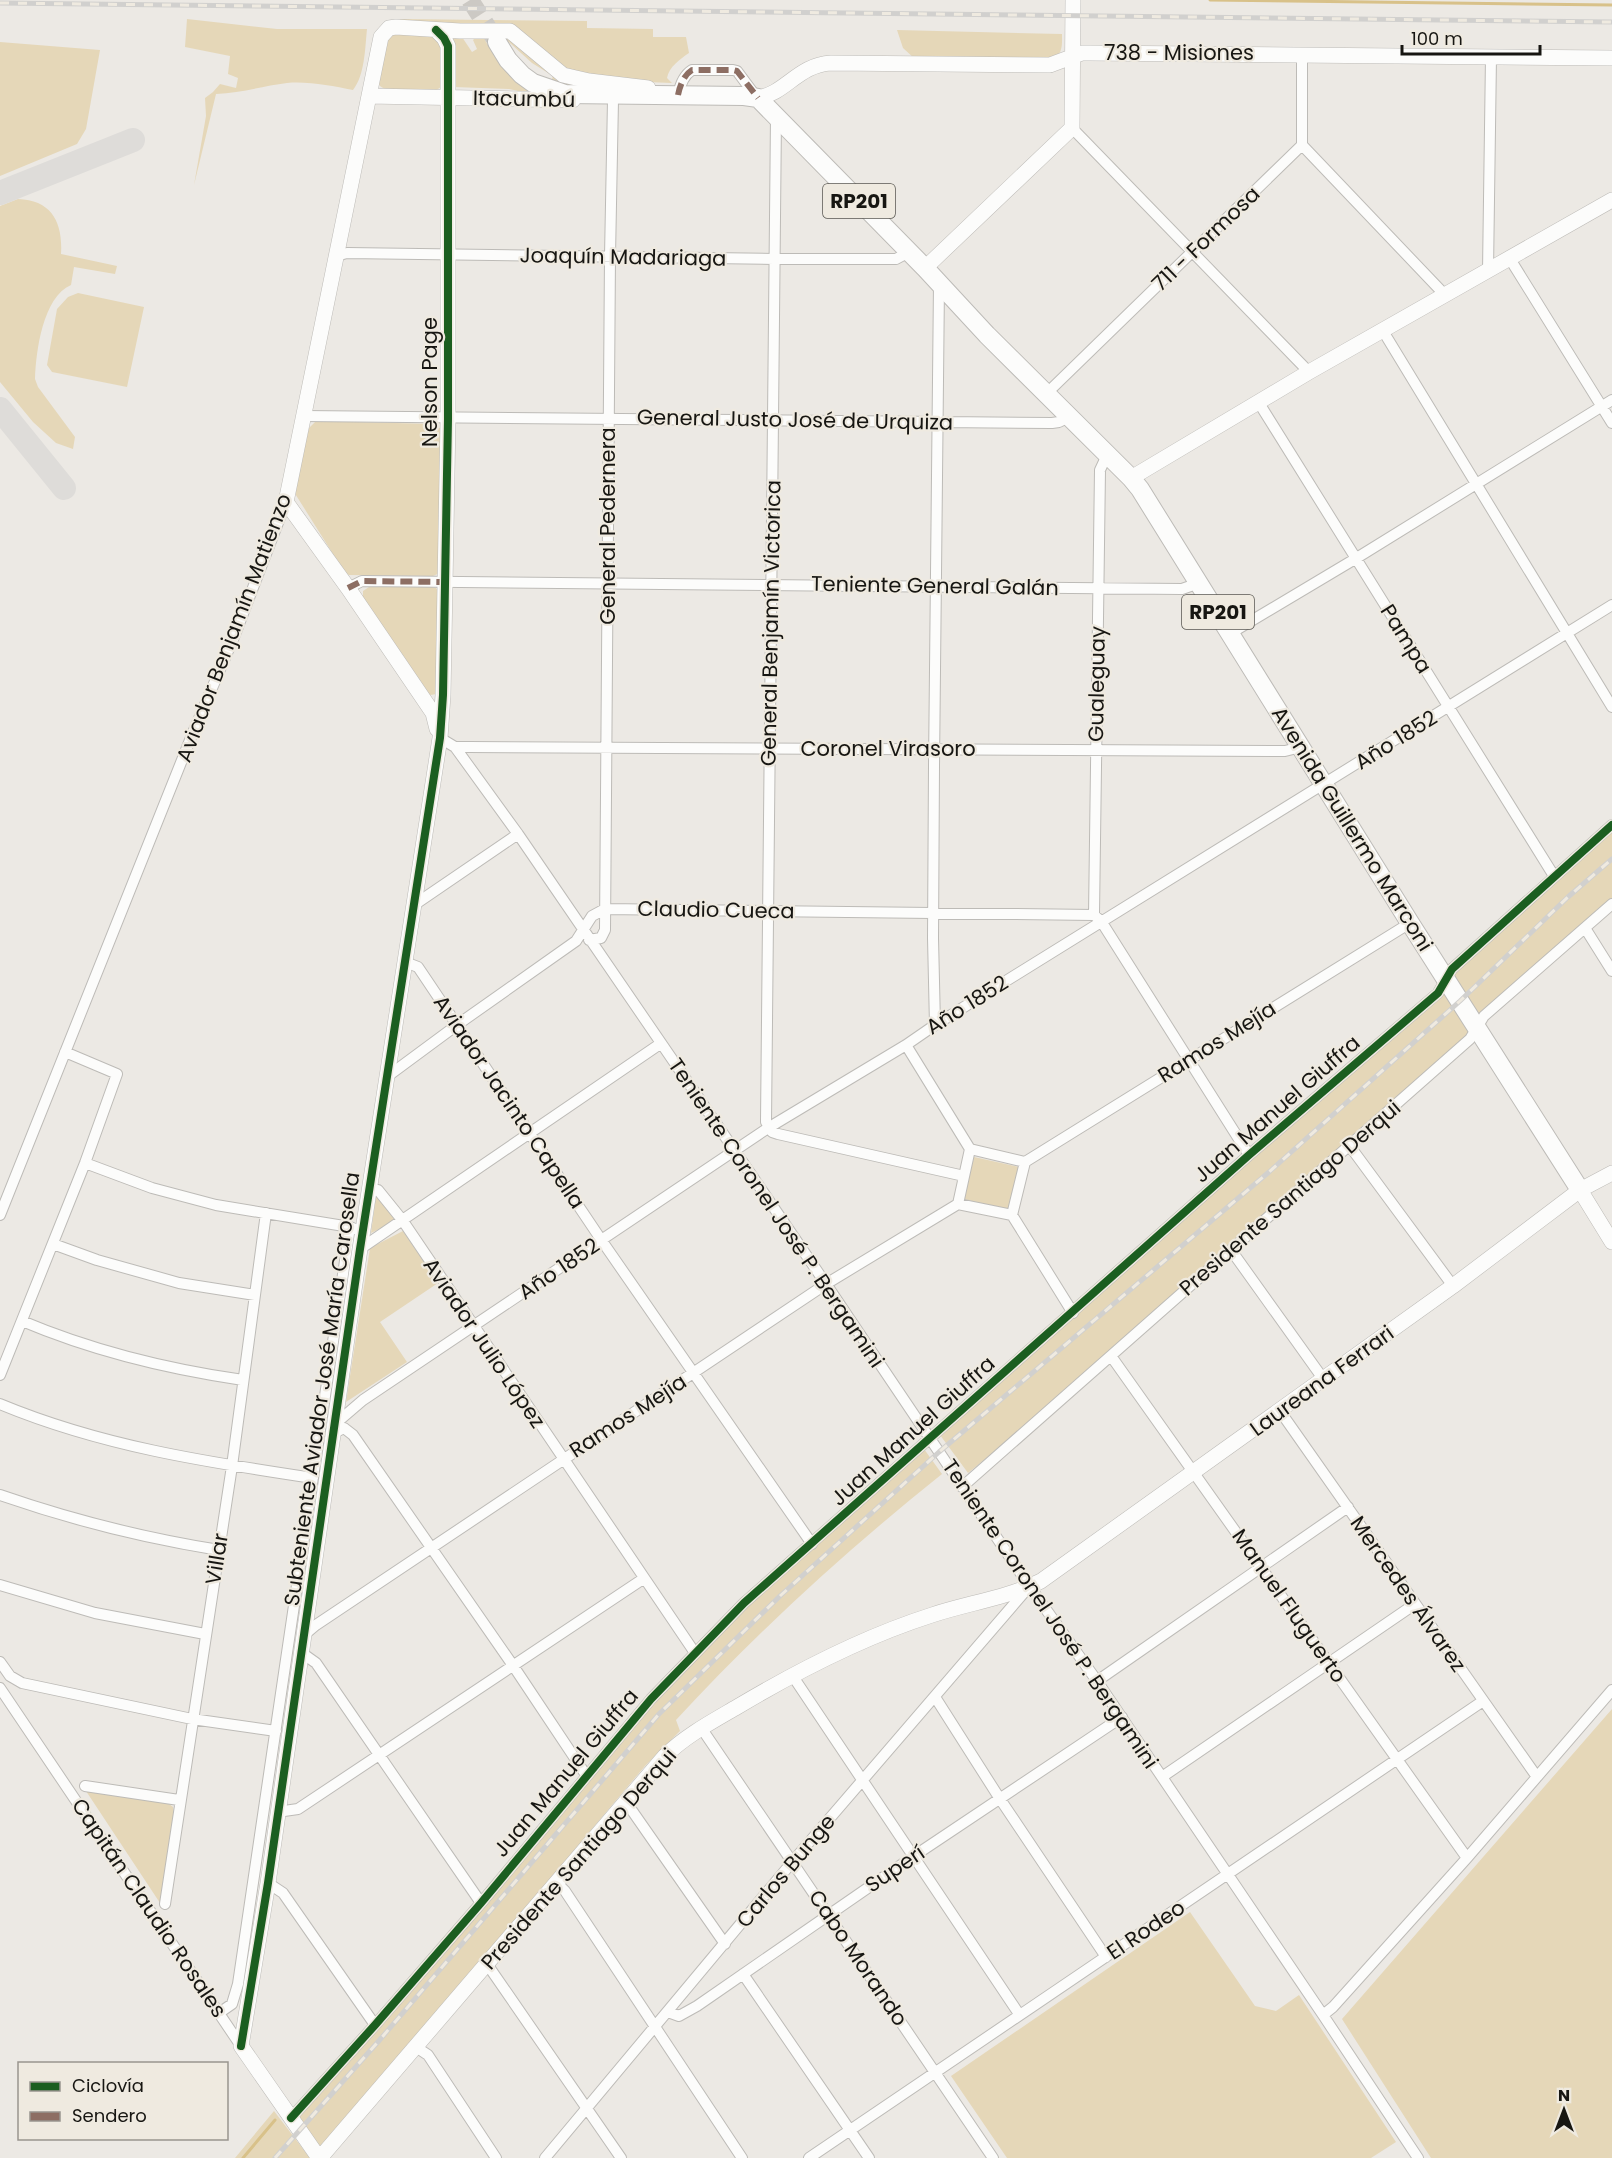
<svg xmlns="http://www.w3.org/2000/svg" width="1612" height="2158" viewBox="0 0 1612 2158" font-family="Poppins,sans-serif">
<rect width="100%" height="100%" fill="#ece9e4"/>
<path fill="#e5d7b8" d="M187 19 277 29H367C365 48 365 75 353 90 332 86 308 81 287 83 263 86 240 93 216 94L194 185 206 116 205 98 213 92 220 84 236 88 238 78 228 74 230 56 185 47Z
M400 19 587 21V28L653 29V37H686L689 53C680 59 669 67 667 78L672 83 622 81 560 69 525 39 400 22Z
M897 30 1062 34C1062 43 1063 51 1056 58L915 59 903 48Z
M397 33 430 35 441 42V87L435 91C422 91 390 95 380 86 376 81 379 55 381 49 384 42 391 36 397 33Z
M501 33 540 60 606 86 565 85 551 82 553 76 532 63 501 35 485 40C499 66 519 76 542 92L528 93 509 89 454 87 451 34 462 37 472 52 477 49 473 40 478 35Z
M0 42 100 50 86 129 77 144 0 176Z
M18 199C52 200 63 223 61 254L117 266 115 274 74 267 71 285C43 297 36 351 35 379L38 387 75 437 73 449 56 443 33 422 0 382V206Z
M78 293 144 307 127 387 52 372 47 365 57 309 68 297Z
M316 421 434 424 441 429 440 573 433 576 349 575 345 573 294 492 309 428Z
M369 587H432L436 588 439 592 437 694 430 695 427 693 363 599V591Z
M1612 825V904L1478 1028 1111 1356 968 1473 940 1435 1446 981Z
M974 1157 1019 1167 1008 1210 964 1199Z
M376 1196 396 1221 371 1233Z
M403 1231 438 1283 380 1322 407 1362 346 1402 370 1248Z
M924 1449 942 1474C847 1550 758 1631 676 1720L680 1731 645 1766 319 2153 297 2120 375 2025 695 1653Z
M1612 1709V2158H1431L1342 2019Z
M86 1791 168 1803 173 1807 174 1813 160 1903Z
M1190 1912 1255 2006 1276 2011 1299 1995 1396 2142 1371 2158H1007L951 2076Z
M274 2111 310 2158H235Z"/>
<g fill="none" stroke-linecap="round" stroke-linejoin="round">
<path stroke="#d8c189" stroke-width="3" d="M1210 0 1612 5
M243 2158 275 2120"/>
<path stroke="#dedcd9" stroke-width="24" d="M0 193 133 140
M0 409 64 488"/>
<path stroke="#ccc9c4" stroke-width="18" stroke-dasharray="18 9" stroke-linecap="butt" d="M470 0 497 42"/>
<defs>
<path id="street" d="M678 95C680 85 684 75 692 70H733L737 71 757 98
M776 117 766 1122 772 1132 778 1134 964 1176
M1072 128 1309 372
M1302 145 1445 295
M336 256 347 253 774 259H896L909 252
M1510 259 1612 423
M1488 271 1491 57
M1383 331 1612 707
M1046 394 1302 145V55
M1259 403 1554 876
M303 416 1052 423 1059 422 1069 417
M348 588 362 581 1182 589 1199 583
M1231 633 1355 559 1612 400
M440 738 455 747H468L1285 751 1301 747
M455 747 518 834 826 1284 1030 1587 1097 1681 1323 2015 1418 2158
M414 905 518 834
M1094 915 1100 470 1107 455
M1585 928 1612 971
M589 940 601 938 605 930 610 256 613 100
M405 962 418 967 602 1241 812 1544
M935 1025 933 938 934 766 939 284
M906 1045 970 1149
M388 1076 457 1025 576 941 592 916 605 909 1094 915 1101 921 1249 1155
M1349 1145 1453 1286
M1025 1162 1410 923
M85 1163 152 1188 216 1205 350 1227 355 1229
M369 1191 378 1190 403 1221 695 1653
M958 1204 970 1149 1025 1162
M958 1204 1012 1215 1025 1162
M0 1215 194 730 234 637 286 502
M1012 1215 1073 1313
M53 1244 97 1260 179 1283 255 1295
M360 1249 660 1044
M1231 1250 1324 1380
M22 1321C93 1351 167 1369 243 1380
M1111 1356 1467 1858
M0 1375 85 1163 117 1074 65 1052
M0 1404C101 1446 206 1462 313 1478
M1280 1411 1537 1777
M335 1424 363 1400 768 1128 906 1045 935 1025 1612 605
M334 1433 344 1428 353 1435 514 1667 586 1775
M962 1487 1470 1039 1484 1016 1612 904
M0 1495C72 1520 144 1538 219 1550
M0 1585 95 1613 205 1634
M303 1636 316 1625 826 1284 958 1204
M302 1653 316 1663 481 1903
M0 1662 10 1676 22 1683 192 1719 276 1731
M792 1675 1019 2014
M1097 1681 1348 1507
M0 1688 241 2046
M935 1697 1000 1799 1106 1957
M702 1729 993 2158
M1162 1777 1415 1604
M85 1786 179 1800
M626 1802 725 1944
M277 1812 298 1809 643 1579
M268 1883 283 1893 375 2025
M557 1883 565 1891 742 2158
M165 1904 232 1466 266 1213
M487 1964 621 2158
M743 1974 869 2158
M668 2012 679 2016 697 2006 914 1856 1122 1717
M219 2013 232 2004 238 1984 350 1227
M1323 2015 1333 2007 1467 1858 1612 1690
M416 2047 428 2055 496 2158
M291 2118 375 2025 481 1903 651 1699 744 1603 1249 1155 1438 993 1452 969 1612 825
M545 2158 793 1861 1027 1589
M809 2158 1483 1701"/>
<path id="secondary" d="M369 96 573 100
M758 98C786 93 798 65 831 63L1050 65 1082 53H1090L1612 58
M925 268 1072 128 1073 0
M1131 478 1309 372 1612 200
M437 729 433 713 348 588 286 502 381 37 389 28 396 27 460 31H510L563 75 589 81 648 88
M1580 1190 1612 1242
M319 2158 241 2046 268 1883 360 1249 440 738 443 695 448 419V46L444 38 436 30
M320 2158 665 1756C685 1736 713 1721 737 1707 799 1670 863 1637 932 1615 968 1603 1007 1598 1041 1581L1453 1286 1580 1190 1612 1173"/>
<path id="primary" d="M497 42 508 60 522 75 533 83 565 94 744 96 758 98 925 268 987 335 1131 478 1140 489 1410 923 1580 1190"/>
</defs>
<use href="#street" stroke="#bdbbb7" stroke-width="12"/>
<use href="#secondary" stroke="#bdbbb7" stroke-width="16"/>
<use href="#primary" stroke="#bdbbb7" stroke-width="20"/>
<use href="#street" stroke="#fcfcfb" stroke-width="10"/>
<use href="#secondary" stroke="#fcfcfb" stroke-width="15"/>
<use href="#primary" stroke="#fcfcfb" stroke-width="18"/>
<defs>
<path id="rail" d="M0 3 1612 22
M275 2158 377 2043 659 1714 780 1596 939 1452 1269 1172 1460 1001 1568 897 1612 859"/>
</defs>
<use href="#rail" stroke="#d1d0ce" stroke-width="5"/>
<use href="#rail" stroke="#efeae0" stroke-width="3" stroke-dasharray="9" stroke-linecap="butt"/>
<path stroke="#8d6e63" stroke-width="6" stroke-dasharray="12 6" stroke-linecap="butt" d="M678 95C680 85 684 75 692 70H733L737 71 758 98
M348 588 362 581 445 582"/>
<defs>
<path id="cycleway" d="M241 2046 268 1883 360 1249 440 738 443 695 448 419V46L444 38 436 30
M291 2118 375 2025 481 1903 651 1699 744 1603 1249 1155 1438 993 1452 969 1612 825"/>
</defs>
<use href="#cycleway" stroke="#efeae0" stroke-width="11"/>
<use href="#cycleway" stroke="#1b5e20" stroke-width="8"/>
</g>
<g text-anchor="middle" stroke-width="4.5" stroke-linejoin="round" paint-order="stroke">
<g fill="#efeae0" stroke="#585650" stroke-width="1.5">
<rect x="823" y="184" width="72" height="34" rx="4.5"/>
<rect x="1182" y="595" width="72" height="34" rx="4.5"/>
</g>
<g font-size="20" font-weight="bold" fill="#171612">
<text x="859" y="208">RP201</text>
<text x="1218" y="619">RP201</text>
</g>
<g font-size="21" fill="#171612" stroke="#efeae0">
<text x="1179" y="60">738 - Misiones</text>
<text transform="translate(524 99) rotate(1)" y="7">Itacumbú</text>
<text transform="translate(1206 239) rotate(-44)" y="7">711 - Formosa</text>
<text transform="translate(623 257) rotate(1)" y="7">Joaquín Madariaga</text>
<text transform="translate(430 382) rotate(-90)" y="7">Nelson Page</text>
<text transform="translate(795 420) rotate(1)" y="7">General Justo José de Urquiza</text>
<text transform="translate(608 526) rotate(-90)" y="7">General Pedernera</text>
<text transform="translate(935 586) rotate(1)" y="7">Teniente General Galán</text>
<text transform="translate(771 623) rotate(-89)" y="7">General Benjamín Victorica</text>
<text transform="translate(234 628) rotate(-69)" y="7">Aviador Benjamín Matienzo</text>
<text transform="translate(1406 639) rotate(58)" y="7">Pampa</text>
<text transform="translate(1097 684) rotate(-89)" y="7">Gualeguay</text>
<text transform="translate(1396 740) rotate(-32)" y="7">Año 1852</text>
<text x="888" y="756">Coronel Virasoro</text>
<text transform="translate(1352 829) rotate(58)" y="7">Avenida Guillermo Marconi</text>
<text transform="translate(716 910) rotate(1)" y="7">Claudio Cueca</text>
<text transform="translate(967 1005) rotate(-32)" y="7">Año 1852</text>
<text transform="translate(1217 1042) rotate(-32)" y="7">Ramos Mejía</text>
<text transform="translate(509 1102) rotate(56)" y="7">Aviador Jacinto Capella</text>
<text transform="translate(1277 1109) rotate(-41)" y="7">Juan Manuel Giuffra</text>
<text transform="translate(1290 1198) rotate(-41)" y="7">Presidente Santiago Derqui</text>
<text transform="translate(776 1213) rotate(56)" y="7">Teniente Coronel José P. Bergamini</text>
<text transform="translate(559 1269) rotate(-34)" y="7">Año 1852</text>
<text transform="translate(484 1343) rotate(56)" y="7">Aviador Julio López</text>
<text transform="translate(1322 1381) rotate(-36)" y="7">Laureana Ferrari</text>
<text transform="translate(322 1389) rotate(-82)" y="7">Subteniente Aviador José María Carosella</text>
<text transform="translate(628 1416) rotate(-33)" y="7">Ramos Mejía</text>
<text transform="translate(913 1431) rotate(-42)" y="7">Juan Manuel Giuffra</text>
<text transform="translate(217 1559) rotate(-81)" y="7">Villar</text>
<text transform="translate(1408 1594) rotate(55)" y="7">Mercedes Álvarez</text>
<text transform="translate(1289 1606) rotate(55)" y="7">Manuel Fluguerto</text>
<text transform="translate(1050 1614) rotate(56)" y="7">Teniente Coronel José P. Bergamini</text>
<text transform="translate(566 1773) rotate(-50)" y="7">Juan Manuel Giuffra</text>
<text transform="translate(579 1859) rotate(-49)" y="7">Presidente Santiago Derqui</text>
<text transform="translate(895 1869) rotate(-34)" y="7">Superí</text>
<text transform="translate(786 1871) rotate(-50)" y="7">Carlos Bunge</text>
<text transform="translate(149 1908) rotate(56)" y="7">Capitán Claudio Rosales</text>
<text transform="translate(1146 1930) rotate(-34)" y="7">El Rodeo</text>
<text transform="translate(858 1958) rotate(56)" y="7">Cabo Morando</text>
</g>
</g>
<rect x="18" y="2062" width="210" height="78" fill="#efeae0" stroke="#99958e" stroke-width="1.5"/>
<rect x="30" y="2082" width="30" height="9" fill="#1b5e20" stroke="#99958e" stroke-width="1.5"/>
<text x="72" y="2092" font-size="18" fill="#171612">Ciclovía</text>
<rect x="30" y="2112" width="30" height="9" fill="#8d6e63" stroke="#99958e" stroke-width="1.5"/>
<text x="72" y="2122" font-size="18" fill="#171612">Sendero</text>
<g transform="translate(1564 2110)" stroke="#efeae0" stroke-width="4.5" paint-order="stroke">
<path d="M0-4.5L10 22L0 15L-10 22Z" fill="#171612"/>
<text y="-9" font-size="16" font-weight="bold" text-anchor="middle" fill="#171612">N</text>
</g>
<path d="M1402 45v9h138v-9" fill="none" stroke="#171612" stroke-width="3"/>
<text x="1411" y="45" font-size="18" fill="#171612" stroke="#efeae0" stroke-width="4.5" paint-order="stroke">100 m</text>
</svg>
